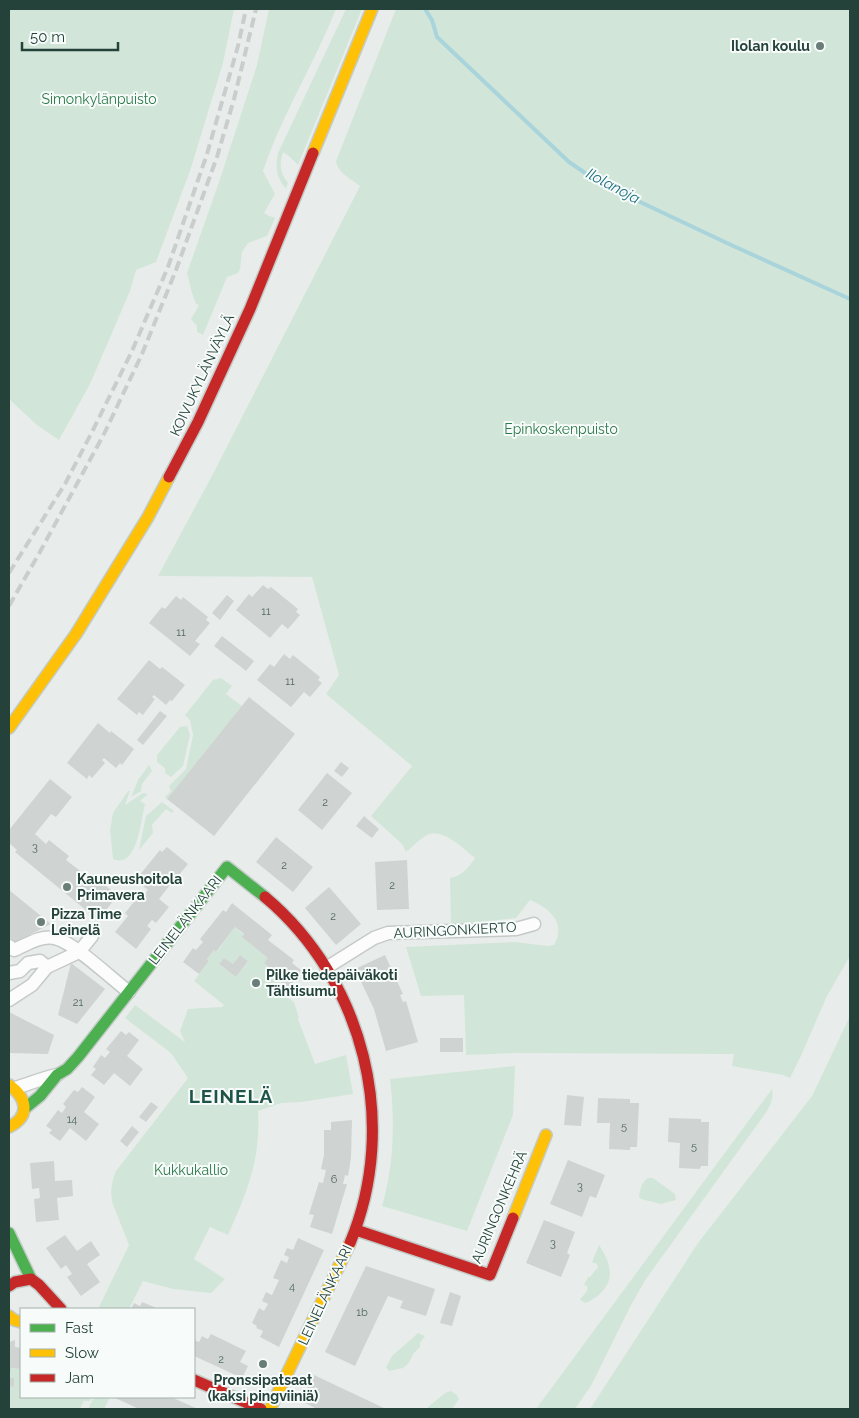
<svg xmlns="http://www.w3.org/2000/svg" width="859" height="1418" viewBox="0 0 859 1418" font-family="Raleway,sans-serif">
<rect width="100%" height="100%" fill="#e8edeb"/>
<path fill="#d1e6d8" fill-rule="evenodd" d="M9 9H234L223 63 190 171 156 262 136 270 130 291 90 384 59 440 37 425 9 399Z
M269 9H336C314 64 282 115 263 171L275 194 264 213 267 215 275 218 267 236 248 243 242 252 240 269 238 273 227 277 203 335 197 332V326L191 319 199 305 196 304 192 293 187 273 219 182 257 65Z
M346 9H362L298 165 289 156 283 152C279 166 280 172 288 183L286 189C276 177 275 168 278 153Z
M396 9H850V956L827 996 800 1058 790 1078 783 1075 732 1066 734 1054 515 1053 466 1055 464 995 421 996 406 947 515 942 548 946 554 945C567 923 549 908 530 900L516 918 451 925 450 878C462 876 468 868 475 858 463 849 444 828 427 835 421 838 412 847 406 852L402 844 371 816 412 766 326 694 339 675 312 577 158 576 214 472 360 186C351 179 338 173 336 161Z
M221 678 232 686 226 694 242 706 167 799 165 797 171 791 169 786 186 769 193 735 190 720 185 715 213 680Z
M187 726 190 735 183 766 171 777 165 773V768L157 762V755L180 727Z
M149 765 152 771 142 784 141 791 131 797 138 780Z
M128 791H130L125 805 143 793 148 794 140 801 145 804C141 820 137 870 113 859L110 830 113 813Z
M162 802 174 811 172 813 166 809 152 825 153 833 139 850 146 816Z
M235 927 268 958 281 976 278 981 288 989 284 995 294 1002 299 1018 298 1019 315 1064 346 1055 353 1094 301 1102 281 1103 258 1111C261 1160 247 1192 228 1235L210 1227 194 1259 225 1279 211 1293 173 1289 143 1281 129 1309H98L129 1245 112 1202 111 1190 113 1179 116 1171 188 1078 171 1053 125 1018 135 1005 185 1042 180 1031 188 1009 222 1007 224 1005 194 981 209 961 207 959 214 950 217 952ZM240 955 248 961 236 977 219 964 224 958 233 964Z
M850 1016V1409H590L698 1243 812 1096Z
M515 1066 513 1115 467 1231 382 1206C394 1165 395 1121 390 1079Z
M772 1089C775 1103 765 1114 757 1125L646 1279 631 1305 592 1384 575 1409H536Z
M648 1178H653L675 1194 676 1200 661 1204 641 1199 639 1197C640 1189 641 1183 648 1178Z
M599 1245C616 1270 614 1289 586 1303L580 1300C582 1295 589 1293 587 1286L584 1285 588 1277H590L598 1267 597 1264 592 1262Z
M418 1333 425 1336 420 1343V1347L414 1353 408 1364 403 1368 389 1371 386 1367 392 1356Z
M11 1368 21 1369V1397H91L90 1401H84L80 1409H9V1386L14 1387V1379L10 1378Z
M451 1391 457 1395 459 1399 452 1409H428V1407L445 1393Z
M94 1397H110L104 1409H88Z"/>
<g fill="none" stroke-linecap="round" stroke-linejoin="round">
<path stroke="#a9d4db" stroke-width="4" d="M425 9 432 20 437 37 569 162 600 183 729 244 850 299"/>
</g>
<path fill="#cfd4d2" d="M263 585 268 589 271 587 298 609 296 612 300 615 288 629 282 624 270 638 236 610 249 594 252 597Z
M227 595 234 601 220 620 212 613Z
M176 596 181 600 183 597 208 617 206 620 210 623 195 641 200 644 190 656 149 623 162 607 165 609Z
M222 636 254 661 246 671 214 646Z
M284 654 290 659 293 655 320 677 318 680 322 683 310 697 304 692 291 707 257 680 270 664 274 667Z
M149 660 160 669 162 667 185 685 172 701 170 700 166 705 154 695 152 697 155 699 143 715 139 712 137 715 117 699Z
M249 697 295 734 214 836 167 799Z
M160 711 167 716 143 745 137 740Z
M98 723 110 733 111 731 134 749 122 765 120 763 116 768 104 758 102 760 105 763 92 778 89 775 87 779 67 763Z
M341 762 349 768 342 777 334 771Z
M327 773 352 793 322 830 298 810Z
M50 779 72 797 56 817 51 814 35 834 46 844 49 840 69 856 66 860 88 877 91 874 111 890 108 893 115 899 98 920 15 852 17 850 9 843V830Z
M364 816 379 829 372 838 356 826Z
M276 837 313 867 293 892 256 862Z
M167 847 188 864 175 880 171 877 167 882 170 885 159 899 169 907 156 923 152 920 147 926 151 929 136 949 115 932 128 916 125 913 141 893 144 895 148 890 138 882 141 879 138 877 160 850 162 852Z
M407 860 409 909 377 910 375 862Z
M329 887 361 924 336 945 305 908Z
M9 890 51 924 15 942 9 937Z
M232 903 272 935 268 940 294 960 292 963 302 971 288 989 278 980 281 976 264 963 268 958 242 937 244 934 235 927 216 952 214 950 207 959 209 961 199 974 183 962 193 948 196 950 203 942 200 939 223 910 226 912Z
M240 955 248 961 236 977 219 964 224 958 233 964Z
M385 955 403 994 400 995 403 1002 406 1001 418 1042 386 1051 374 1009 355 969Z
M71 963 105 989 77 1024 58 1015Z
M9 1012 54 1035 48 1054 9 1053Z
M121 1031 126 1035 129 1032 139 1040 127 1056 143 1069 130 1086 114 1073 104 1085 91 1075 96 1069 93 1067 101 1055 105 1058 110 1052 106 1049Z
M440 1038H463V1052H440Z
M82 1087 95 1097 84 1112 99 1124 86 1141 70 1128 60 1141 49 1133 52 1130 46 1126 58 1110 62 1113 66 1107 63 1104 74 1090 78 1092Z
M567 1095 584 1097 581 1126 564 1125Z
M598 1098 630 1099V1103H639L637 1147H630V1150L609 1149 610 1123H597Z
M151 1102 158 1107 146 1122 139 1117Z
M669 1118 701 1119V1122H709L708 1166H701L700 1169 679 1168 680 1143 668 1142Z
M352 1120 351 1158 348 1176 345 1175 343 1184H347L332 1234 310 1227 314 1215 309 1214 319 1182 323 1183 326 1170 321 1169 324 1155V1130H331V1122Z
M132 1126 139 1132 127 1147 120 1141Z
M568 1160 605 1175 596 1198 590 1196 582 1217 550 1204Z
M54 1161 55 1181 72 1180 73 1196 57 1198 59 1220 36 1222 34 1199 40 1198 39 1188 32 1189 30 1163Z
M544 1220 575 1232 567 1253 570 1255 561 1277 526 1263Z
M65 1235 77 1251 91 1241 100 1255 87 1264 100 1282 81 1296 67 1277 72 1274 66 1265 61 1269 46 1248Z
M298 1238 324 1250 279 1347 260 1337 263 1331 256 1328 257 1326 252 1323 259 1308 264 1311 268 1304 262 1301 266 1292 272 1295 279 1280 273 1278 281 1260 287 1263 289 1257 284 1255 287 1248 293 1250Z
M366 1266 435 1289 426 1316 400 1308 403 1301 388 1296 355 1366 325 1352Z
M450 1292 461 1296 452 1326 440 1323Z
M142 1302 159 1309H131L134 1303 140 1306Z
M211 1334 246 1351 240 1362 248 1366 242 1378 194 1356V1340L199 1342 202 1336 208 1339Z
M15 1340V1347L21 1348V1369L11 1368 10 1375H9V1342Z
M314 1375 386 1409H317L301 1401Z
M9 1378H14V1387L9 1386Z
M113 1397H171L198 1409H139Z"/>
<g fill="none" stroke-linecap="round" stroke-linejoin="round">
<defs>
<path id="street" d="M9 946 14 950C26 945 41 935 54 938 71 940 113 980 129 992
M326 968 374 938 388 933 516 929 534 924
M9 973 20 971 28 963 40 961 47 967
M9 1000 32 985 47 967 79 952 92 936
M15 1088C29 1084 42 1078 57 1075"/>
<path id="fast" d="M24 1109 40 1096 57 1075 67 1069 78 1057 227 867 265 897
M9 1233 31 1279"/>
<path id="slow" d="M313 153 372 9
M9 728 76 634 148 517 169 477
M9 1085C27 1098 31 1116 9 1127
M513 1218 546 1135
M9 1316 14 1320 21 1322
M270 1409 350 1243"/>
<path id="jam" d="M169 477 198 422 250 309 313 153
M265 897C364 980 400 1124 350 1243
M356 1230 490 1275 513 1218
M9 1286 15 1282 31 1279 39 1285 61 1309
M194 1380 261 1409"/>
</defs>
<use href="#street" stroke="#c5cac8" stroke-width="15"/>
<use href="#fast" stroke="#c3cbc8" stroke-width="14"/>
<use href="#slow" stroke="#c3cbc8" stroke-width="14"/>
<use href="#jam" stroke="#c3cbc8" stroke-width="14"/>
<use href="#street" stroke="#fcfcfc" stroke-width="12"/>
<use href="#fast" stroke="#4caf50" stroke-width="11"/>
<use href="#slow" stroke="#ffc107" stroke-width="11"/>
<use href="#jam" stroke="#c62828" stroke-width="11"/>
<path stroke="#c9cdcc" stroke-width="4" stroke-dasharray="10 5" stroke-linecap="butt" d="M9 573 65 484 93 430 132 351 168 267 207 154 238 46 246 9
M9 606 41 550 104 434 142 354 176 270 217 157 234 99 256 9"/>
</g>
<g fill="#697e78" stroke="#f7fbf9" stroke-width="2">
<circle cx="820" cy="46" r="5"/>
<circle cx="67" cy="887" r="5"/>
<circle cx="41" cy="922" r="5"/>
<circle cx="256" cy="983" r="5"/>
<circle cx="263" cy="1364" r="5"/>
</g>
<g text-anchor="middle" stroke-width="4" stroke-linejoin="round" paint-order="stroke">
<g font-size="11" fill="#506761">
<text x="266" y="615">11</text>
<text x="181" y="636">11</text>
<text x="290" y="685">11</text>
<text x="325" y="806">2</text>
<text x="35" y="851">3</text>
<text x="284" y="869">2</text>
<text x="392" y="889">2</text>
<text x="333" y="920">2</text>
<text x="78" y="1006">21</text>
<text x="72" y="1123">14</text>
<text x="624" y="1130">5</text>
<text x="694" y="1150">5</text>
<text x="334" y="1183">6</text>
<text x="580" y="1190">3</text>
<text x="553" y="1247">3</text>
<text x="292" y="1290">4</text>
<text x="362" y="1316">1b</text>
<text x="221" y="1363">2</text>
</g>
<g font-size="14" font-weight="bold" fill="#24423a" stroke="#f7fbf9" text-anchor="start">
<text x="810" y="51" text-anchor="end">Ilolan koulu</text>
<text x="77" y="884">Kauneushoitola<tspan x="77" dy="16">Primavera</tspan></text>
<text x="51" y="919">Pizza Time<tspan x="51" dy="16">Leinelä</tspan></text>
<text x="266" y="980">Pilke tiedepäiväkoti<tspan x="266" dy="16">Tähtisumu</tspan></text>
<text x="263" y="1385" text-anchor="middle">Pronssipatsaat<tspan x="263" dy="16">(kaksi pingviiniä)</tspan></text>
</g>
<g font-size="14" fill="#2d7a4b" stroke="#f7fbf9">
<text x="99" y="104">Simonkylänpuisto</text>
<text x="561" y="434">Epinkoskenpuisto</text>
<text x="191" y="1175">Kukkukallio</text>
</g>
<g font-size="14" fill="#24423a" stroke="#f7fbf9">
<text transform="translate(202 375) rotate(-65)" y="5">KOIVUKYLÄNVÄYLÄ</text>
<text transform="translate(185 920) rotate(-52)" y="5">LEINELÄNKAARI</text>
<text transform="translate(455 930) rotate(-3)" y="5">AURINGONKIERTO</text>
<text transform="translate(499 1207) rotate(-67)" y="5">AURINGONKEHRÄ</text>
<text transform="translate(325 1295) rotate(-65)" y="5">LEINELÄNKAARI</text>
</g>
<g font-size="15" font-style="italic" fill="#1c6f80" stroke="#f7fbf9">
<text transform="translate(613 186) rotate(28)" y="5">Ilolanoja</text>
</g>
<g font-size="19" font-weight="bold" letter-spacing="1" fill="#1f5548" stroke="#f7fbf9">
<text x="231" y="1103">LEINELÄ</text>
</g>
</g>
<rect width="859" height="1418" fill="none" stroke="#24423a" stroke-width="20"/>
<rect x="20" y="1308" width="175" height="90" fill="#f7fbf9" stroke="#a3b1ad"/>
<rect x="30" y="1324" width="25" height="8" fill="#4caf50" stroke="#a3b1ad"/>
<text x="65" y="1333" font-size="15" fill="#24423a">Fast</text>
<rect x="30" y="1349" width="25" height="8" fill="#ffc107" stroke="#a3b1ad"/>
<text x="65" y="1358" font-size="15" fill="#24423a">Slow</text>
<rect x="30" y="1374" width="25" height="8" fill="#c62828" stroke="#a3b1ad"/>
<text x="65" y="1383" font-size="15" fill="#24423a">Jam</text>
<path d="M22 42v8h96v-8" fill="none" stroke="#24423a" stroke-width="2.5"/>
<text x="30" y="42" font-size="15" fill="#24423a" stroke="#f7fbf9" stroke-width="4" paint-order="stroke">50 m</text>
</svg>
